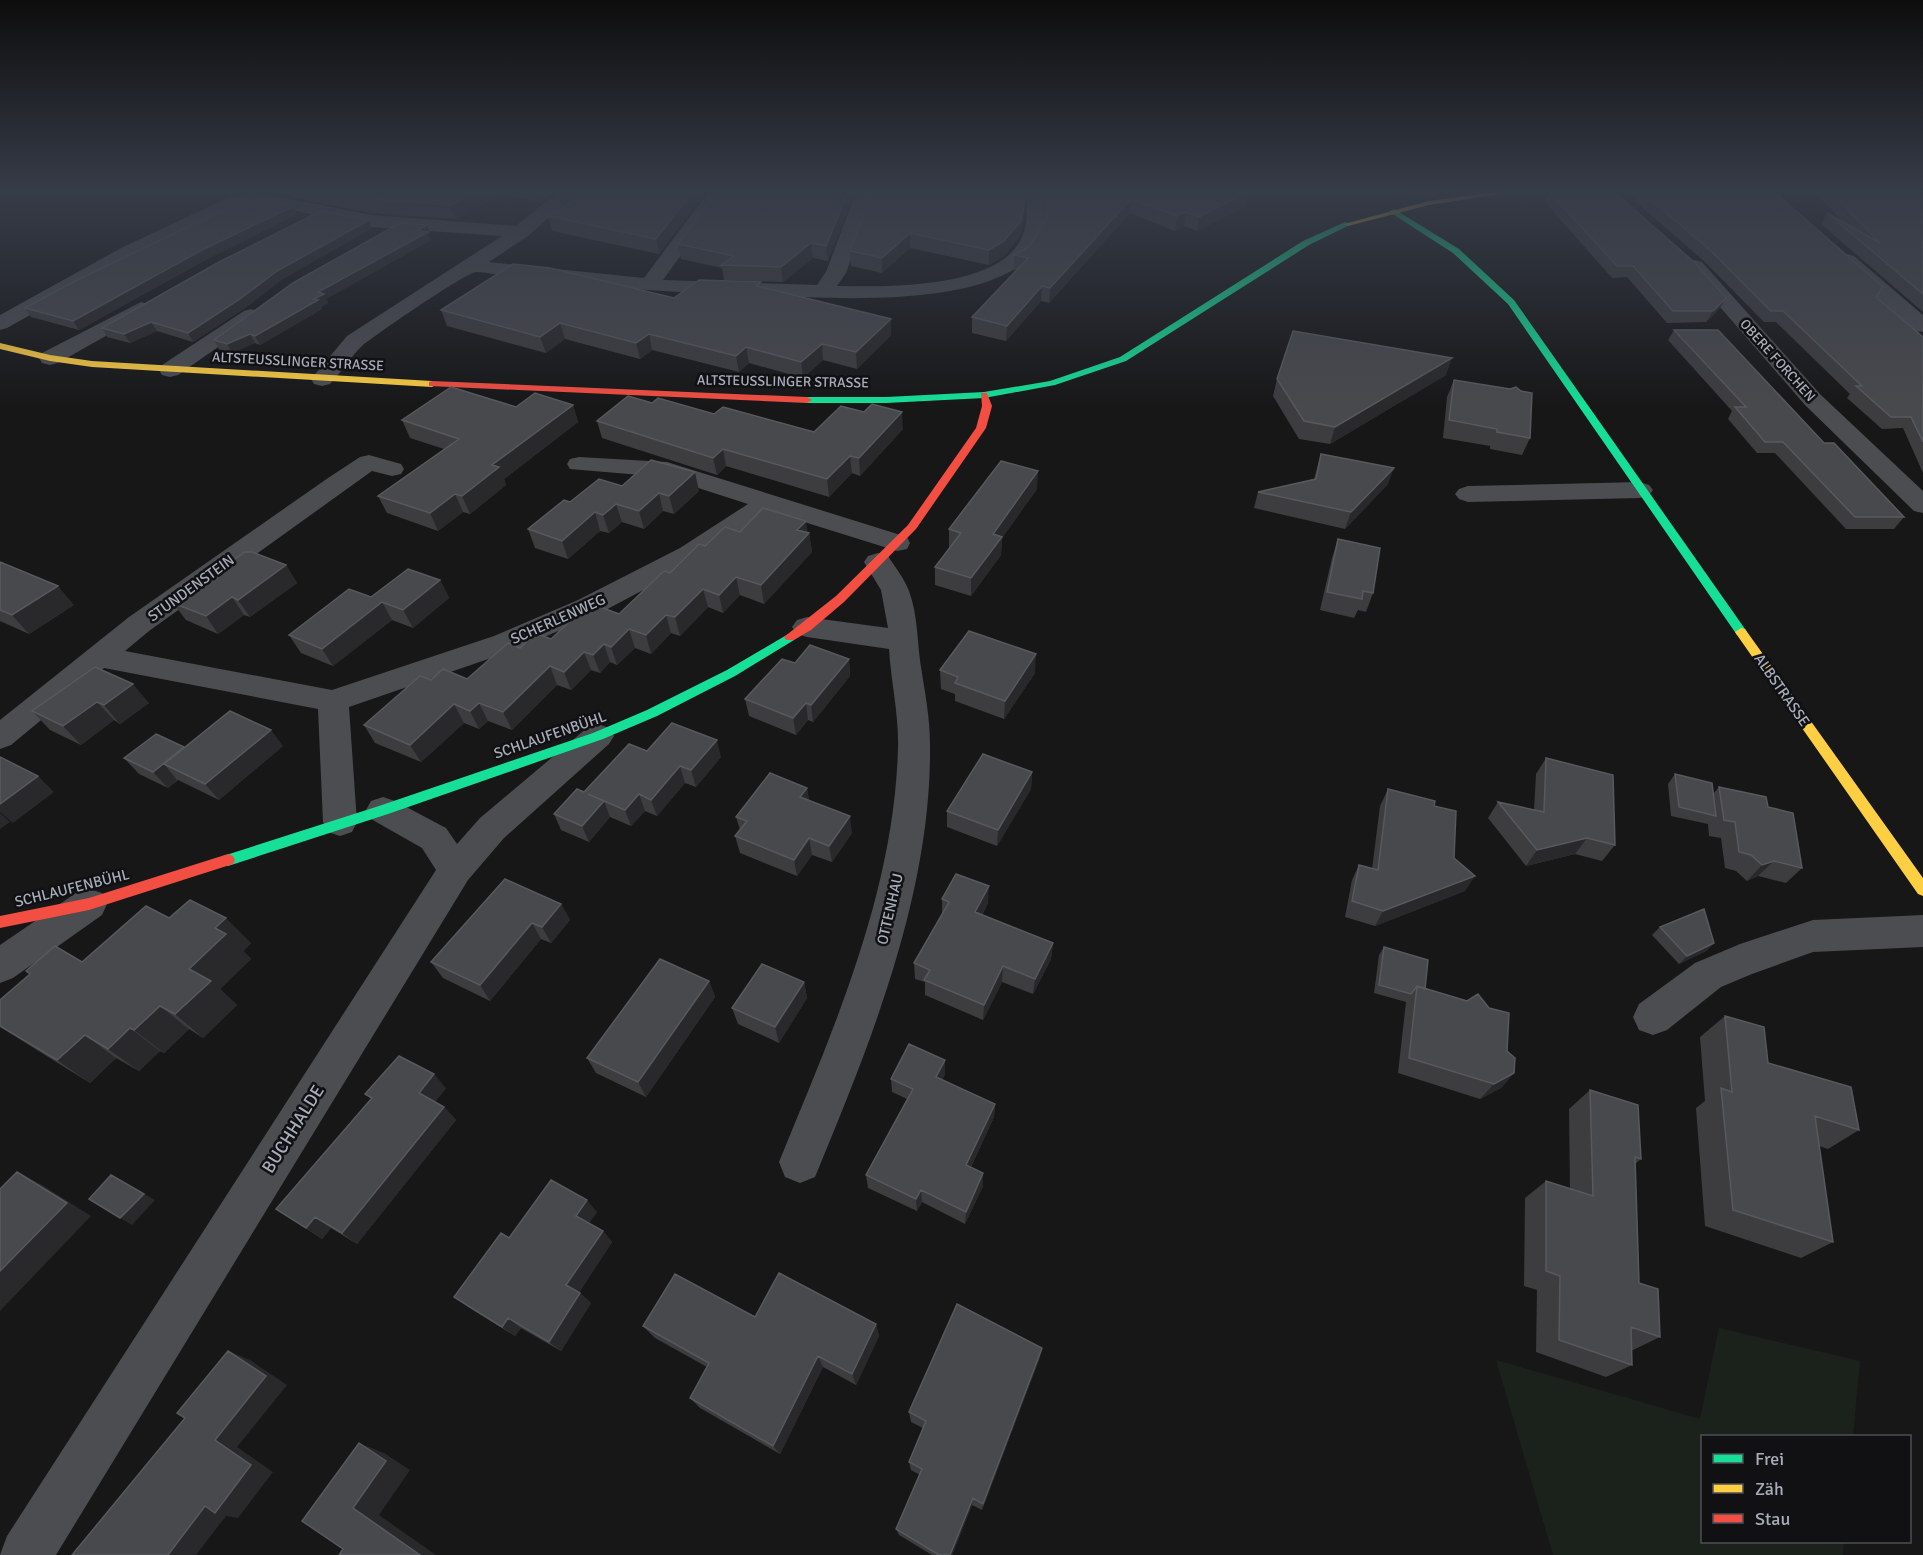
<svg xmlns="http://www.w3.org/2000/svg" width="1923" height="1555" viewBox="0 0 1923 1555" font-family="Signika,sans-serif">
<rect width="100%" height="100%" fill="#171718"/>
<path fill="#1b221c" d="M1719 1328 1860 1361 1853 1436H1702V1542H1844L1843 1555H1553L1496 1360 1700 1419Z"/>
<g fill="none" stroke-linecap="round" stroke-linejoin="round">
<path fill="#4b4d51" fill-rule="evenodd" d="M560 190H579L528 236 489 262 644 278 710 190H728L663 280 817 285 826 272 857 190H875L846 273 837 286C884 287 991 289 1019 243 1029 226 1028 208 1024 190H1042C1081 317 842 298 774 296 709 294 644 291 580 284 556 282 532 279 508 276 497 275 486 272 476 272 465 273 375 335 362 346 350 357 342 372 330 384L322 386 314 384 311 379 347 336 502 236 371 227 255 202 241 205 137 255 7 328 0 330V315L123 247 230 197 255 192 371 215 516 226Z
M1847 254 1854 256 1923 315V332L1915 331 1840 264 1837 260 1840 256Z
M1695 260 1702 262 1821 395 1923 491V513L1914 511 1805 405 1688 270 1685 266 1688 262Z
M141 302 148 304 151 308 148 312 58 363 50 365 42 363 39 358 42 353Z
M251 309 258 311 261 315 258 319 178 375 170 377 162 375 159 370 162 365 244 311Z
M369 455 401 464 404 469 401 474 392 476 372 471 149 631 125 651 332 690 494 636 578 600 680 548 748 504 664 477 570 469 567 464 570 459 579 457 667 462 907 537 910 543 907 549 897 551 772 512 700 560 598 614 514 650 349 707 357 822 352 832 340 836 328 832 323 822 318 709 104 668 11 745 0 749V720L129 617 328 478 360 457Z
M1640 482 1649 485 1653 490 1649 495 1640 498 1468 502 1459 499 1455 494 1459 489 1468 486Z
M878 553 888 556C895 567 904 578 909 591 918 615 917 642 921 667 925 693 930 718 930 744 932 892 871 1042 815 1177L800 1183 785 1177 779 1162C833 1030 894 894 898 748 899 715 891 682 889 649L807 637 797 634 792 627 797 620 807 617 888 628 881 590 864 562 868 556Z
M598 724 609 728 614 736 609 744 504 838 468 880 56 1555H0L7 1536 436 870 422 848 371 819 366 810 371 801 383 797 395 801 446 828 457 844 480 818 587 728Z
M89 889 102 893 107 904 102 915 13 978 0 983V945L76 893Z
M1923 915V947L1813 952 1752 974 1721 987 1667 1030 1653 1035 1639 1030 1633 1017 1639 1004 1695 963 1740 944 1813 920Z"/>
<path fill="#16e098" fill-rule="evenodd" d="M1394 209 1459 249 1514 300 1745 629 1747 632 1745 635H1737L1508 304 1453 253 1391 213 1390 211Z
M1345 222 1352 224 1309 245 1126 361 1055 385 984 398 886 403H807L802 400 807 397H886L984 392 1050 381 1120 357 1303 241Z
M790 633 794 634 796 637 794 640 735 676 657 716 603 739 388 814 228 866 223 864 221 860 223 856 379 806 593 733 647 710 727 670Z"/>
<path fill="#ffcf43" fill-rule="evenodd" d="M1508 190H1526L1429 205 1348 226 1344 224 1429 201Z
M0 343 50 355 92 361 432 381 437 384 432 387 92 367 50 361 0 349Z
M1741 628 1745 629 1923 878V896L1918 894 1737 635 1735 632Z"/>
<path fill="#f24e42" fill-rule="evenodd" d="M432 381 807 397 812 400 807 403 429 386V382Z
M981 393H987L992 406 986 428 916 529 844 602 811 630 794 640H786L784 637 836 596 908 525 976 428 982 406Z
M228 854 233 856 235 860 233 864 89 910 0 928V916L89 898Z"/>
</g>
<path fill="#3d3d40" d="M223 190H557L540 203 501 194 456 219 371 213 255 190 227 196Z
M707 190 659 254 552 231 548 216 562 207 559 194Z
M855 190 828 261 813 258 783 282 724 280 722 268 681 259 678 244Z
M872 190 1024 217 1020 236 1004 256 989 265 910 248 882 273 851 266 850 251Z
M1044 190H1241L1248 192 1245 207 1197 231 1184 226 1175 231 1130 213 1049 303 1041 301 1006 341 972 333V317L1016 271 1014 270V255L1029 247 1046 220Z
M1659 190H1772L1876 297 1923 337V473L1903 428 1882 429 1847 398 1850 394 1776 322H1764L1705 262 1635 201 1640 191H1661Z
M1813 190H1923V312L1821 224 1827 213 1843 222Z
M1549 192 1726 298 1719 309 1706 322 1667 323 1627 277 1612 278 1545 202Z
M297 214 207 259 79 330 31 317 25 308Z
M427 225 430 233 428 234 431 240 326 299 328 303 321 307 322 309 260 345 255 343 232 353 219 349 214 340Z
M372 228 281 280 245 308 193 342 157 331 130 343 107 337 102 328Z
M761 282 762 287 891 319V335L857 369 823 360 803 378 749 363 739 372 652 350 640 359 565 339 546 353 447 326 441 310 674 298Z
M1674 330 1824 443 1904 517 1894 529H1846L1775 453H1757L1728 419 1732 411 1668 340Z
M1446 375 1330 444 1299 439 1273 396 1277 379Z
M1454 380 1530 438 1522 455 1490 449V446L1443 438 1447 397Z
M652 403 814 432 903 429 860 476 852 473 829 497 726 466 717 475 602 438 597 421Z
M573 405 578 422 504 479 506 485 470 514 463 512 438 531 387 513 378 496 444 449 410 438 402 420 516 407Z
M1321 454 1388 484 1345 529 1254 508 1258 492 1314 479Z
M622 486 699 491 674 514 663 511 644 529 622 522 609 533 600 531 568 559 535 548 528 529 570 502Z
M1037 489 1002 538 1001 555 971 596 935 585V567L950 547H949V529Z
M740 532 809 533 812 552 764 604 740 595 723 613 708 607 680 636 671 633 651 654 635 648 617 665 610 662 600 673 591 670 571 690 557 685 512 730 488 721 479 729 464 723 421 762 375 743 364 725 431 680 467 679 520 648 551 639 619 614 705 546Z
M1338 539 1373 593 1366 612 1358 610 1354 618 1320 610 1332 558Z
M0 562 74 605 29 634 0 621Z
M286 565 297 583 250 617 244 615 218 634 186 620 173 603Z
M440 580 449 598 413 628 392 620 333 666 301 653 289 635Z
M849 659 850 676 813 722 808 720 796 735 749 716 745 699 795 663Z
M95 667 149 703 120 724 114 720 81 745 50 730 32 711Z
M940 670 1035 673 1004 719 955 701V694L941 689Z
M283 746 219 800 178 780 168 788 139 774 124 758 185 747Z
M647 751 721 757 696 787 685 783 657 816 645 811 631 826 610 817 589 842 561 830 554 814 584 792Z
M1546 758 1615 845 1602 861 1575 854 1526 866 1488 818 1498 802 1534 810 1536 774Z
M1032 772 1031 789 997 846 947 827V811Z
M1675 774 1713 794 1719 787 1768 807 1802 868 1786 883 1758 876 1747 881 1736 871 1725 868 1721 838 1709 836 1708 824 1671 816 1668 784Z
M807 788 809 801 852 833 832 862 812 855 797 876 740 853 735 836 740 830 736 817Z
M1388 789 1434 806 1454 858 1465 891 1375 926 1345 917 1352 880 1359 865 1372 869 1380 806Z
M942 899 988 903 982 915 1053 943 1051 959 1033 994 1002 982 983 1020 925 995V982L915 979 914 963 942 914Z
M561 904 570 920 551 943 541 939 490 1001 443 978 431 962Z
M169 918 251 943 243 951 251 959 220 989 237 1005 203 1038 189 1029 164 1053 160 1051 139 1071 116 1058 90 1083 0 1027V1000L30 974 26 971 82 962Z
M1660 927 1714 943 1706 951 1679 964 1652 935Z
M1384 947 1425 989 1507 1051 1514 1073 1501 1088 1480 1099 1398 1073 1406 1002 1374 993 1379 955Z
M709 981 715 997 646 1097 596 1073 587 1058Z
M804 982 807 998 779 1043 738 1024 732 1008Z
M1725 1016 1768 1063 1859 1130 1828 1149 1819 1146 1833 1242 1801 1258 1705 1226 1696 1108 1705 1101 1700 1037Z
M945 1074 942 1080 995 1104 994 1117 971 1167 983 1173V1186L965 1224 922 1202 917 1211 868 1188 866 1175 907 1099 892 1092 891 1079Z
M446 1088 435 1102 444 1107 456 1120 357 1244 331 1228 322 1239 276 1209 371 1099 365 1094Z
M1590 1090 1641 1159 1635 1164 1639 1283 1660 1337 1633 1350H1632V1365L1606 1377 1536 1352 1537 1290 1524 1286 1525 1198 1546 1181 1570 1189 1569 1109Z
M597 1212 589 1223 603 1231 612 1242 579 1292 591 1303 561 1351 521 1328 515 1336 468 1307 454 1297 509 1238Z
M755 1317 876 1324 879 1336 856 1385 823 1367 780 1454 700 1408 690 1398 707 1367 655 1338 643 1326Z
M1042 1348 1039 1360 982 1510 972 1505 952 1555H932L899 1535 896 1529 920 1475 911 1470 909 1462 923 1428 911 1422 909 1412Z"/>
<path fill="#29292b" d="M223 190H255L227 196Z
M478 190H499L501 194 456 219 450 205Z
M537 190H557L540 203Z
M694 190H707L659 254 656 239Z
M849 190H855L828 261 826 246Z
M1248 192 1245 207 1197 231 1199 217Z
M1131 199 1130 213 1049 303 1050 288Z
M1025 202 1024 217 1020 236 1004 256 989 265V250Z
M294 206 297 214 207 259 79 330 73 321 202 250Z
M1186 212 1184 226 1175 231 1177 216Z
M369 220 372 228 281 280 245 308 193 342 188 333 277 271Z
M427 225 430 233 428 234 431 240 326 299 328 303 321 307 322 309 260 345 255 336 314 299 318 292Z
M910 233V248L882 273V258Z
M811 243 813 258 783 282 781 267Z
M1042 286 1041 301 1006 341 1007 326Z
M1726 298 1719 309 1706 322 1713 311Z
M891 319V335L857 369 856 352Z
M151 322 157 331 130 343 124 334Z
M560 323 565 339 546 353 540 337Z
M250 334 255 343 232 353 227 344Z
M649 334 652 350 640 359 636 343Z
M822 344 823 360 803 378 801 362Z
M746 347 749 363 739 372 736 356Z
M1452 358 1446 375 1330 444 1335 427Z
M573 405 578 422 504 479 506 485 470 514 462 496 492 465Z
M902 412 903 429 860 476 859 458Z
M723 449 726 466 717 475 713 458Z
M850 456 852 473 829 497 827 479Z
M1394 468 1388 484 1345 529 1351 512Z
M1038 471 1037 489 1002 538 1001 555 971 596V578L993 534Z
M695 472 699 491 674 514 669 496Z
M659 493 663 511 644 529 639 511Z
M455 494 463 512 438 531 430 513Z
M616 504 622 522 609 533 603 515Z
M595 512 600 531 568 559 562 541Z
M806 521 808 535 809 533 812 552 764 604 761 585 797 530Z
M286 565 297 583 250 617 238 600Z
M736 577 740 595 723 613 719 595Z
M440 580 449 598 413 628 403 610Z
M58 586 74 605 29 634 12 615Z
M703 589 708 607 680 636 675 617Z
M232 597 244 615 218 634 206 616Z
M382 602 392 620 333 666 322 649Z
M666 615 671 633 651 654 646 635Z
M629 629 635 648 617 665 611 647Z
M604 644 610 662 600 673 593 655Z
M584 652 591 670 571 690 564 672Z
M1036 654 1035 673 1004 719 1005 701Z
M849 659 850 676 813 722 811 705Z
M550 666 557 685 512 730 503 712Z
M133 684 149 703 120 724 104 705Z
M97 702 114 720 81 745 63 726Z
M479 703 488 721 479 729 470 711Z
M806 703 808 720 796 735 793 718Z
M454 704 464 723 421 762 410 745Z
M271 730 283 746 219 800 205 784Z
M717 740 721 757 696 787 691 770Z
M164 764 177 780 168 788 153 772Z
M680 766 685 783 657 816 651 800Z
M1032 772 1031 789 997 846 998 830Z
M38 776 54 792 13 823 0 812V804Z
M807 788 810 804 800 797Z
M639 794 645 811 631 826 625 810Z
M604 801 610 817 589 842 582 826Z
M0 813 10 822 0 829Z
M850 816 852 833 832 862 829 846Z
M809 838 812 855 797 876 794 860Z
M1587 838 1575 854 1526 866 1537 850Z
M1774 861 1758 876 1747 881 1762 865Z
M1475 876 1465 891 1375 926 1383 911Z
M989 886 988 903 974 928 975 912Z
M561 904 570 920 551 943 542 927Z
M226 918 251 943 243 951 251 959 220 989 237 1005 203 1038 175 1014 189 969 215 928Z
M532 923 541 939 490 1001 480 985Z
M1053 943 1051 959 1033 994 1035 979Z
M1714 943 1706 951 1679 964 1687 956Z
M1003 966 1002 982 983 1020 984 1005Z
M709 981 715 997 646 1097 638 1082Z
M804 982 807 998 779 1043 775 1027Z
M160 1006 189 1029 164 1053 134 1030Z
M130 1028 160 1051 139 1071 108 1049Z
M85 1035 116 1058 90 1083 57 1060Z
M945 1060V1074L936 1091V1077Z
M1514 1073 1501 1088 1480 1099 1494 1084Z
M434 1074 446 1088 431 1107 419 1093Z
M995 1104 994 1117 966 1177V1165Z
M444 1107 456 1120 357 1244 342 1233Z
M17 1172 42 1185 91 1216 0 1311V1271Z
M983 1173V1186L965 1224 966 1212Z
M111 1175 155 1200 132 1225 120 1218Z
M921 1190 922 1202 917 1211 916 1199Z
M587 1200 597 1212 586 1228 576 1216Z
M315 1217 331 1228 322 1239 306 1228Z
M603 1231 612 1242 577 1296 566 1285Z
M580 1293 591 1303 561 1351 549 1342Z
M508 1318 521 1328 515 1336 502 1327Z
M876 1324 879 1336 856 1385 852 1374Z
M1042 1348 1039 1360 982 1510 983 1504Z
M228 1351 250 1360 287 1385 237 1447 273 1472 238 1518 226 1516 196 1555H168L215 1440Z
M818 1356 823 1367 780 1454 773 1446Z
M359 1443 384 1453 410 1470 379 1515 436 1555H420L353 1508Z
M973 1498 972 1505 952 1555H950Z"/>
<path fill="#48494d" stroke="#57595e" stroke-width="1.5" d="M321 190H478L450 205 365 198Z
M563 190H694L656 239 548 216 578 198 559 194Z
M718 190H849L826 246 811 243 781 267 721 265 734 256 678 244Z
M872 190H1024L1025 202 1021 221 1004 241 989 250 910 233 882 258 850 251Z
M1046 190H1241L1248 192 1199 217 1186 212 1177 216 1131 199 1050 288 1042 286 1007 326 972 317 1028 258 1014 255 1029 247 1047 218Z
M1681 190H1772L1883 287 1876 297 1923 337V442L1911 417H1891L1856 386H1862L1783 311H1771L1711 251 1640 191H1682Z
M1829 190H1923V294L1827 213 1880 243Z
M1613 191 1694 262 1726 298 1713 311H1673L1633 266H1617L1549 192Z
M251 196 294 206 202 250 73 321 25 308 73 282 230 207 229 203 238 199Z
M321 211 369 220 277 271 240 299 188 333 151 322 124 334 102 328 219 262Z
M400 223 427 225 418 230 428 232 318 292 324 294 314 299 318 300 255 336 250 334 227 344 214 340 293 283Z
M513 264 550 268 674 298 699 280 761 282 757 286 891 319 856 352 822 344 801 362 746 347 736 356 649 334 636 343 560 323 540 337 441 310Z
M1674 330H1718L1824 443H1834L1904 517H1855L1783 442H1765L1735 407H1746Z
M1293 331 1452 358 1335 427 1304 421 1277 379Z
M1454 380 1510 389 1516 387 1521 391 1532 393 1530 438 1497 432V429L1449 420Z
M451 387 516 407 535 393 573 405 492 465 499 467 462 496 455 494 430 513 378 496 459 439 402 420Z
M628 396 652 403 658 398 714 414 723 407 814 432 841 406 864 412 872 404 902 412 859 458 850 456 827 479 723 449 713 458 597 421Z
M1321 454 1394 468 1351 512 1258 492 1316 479Z
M651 460 695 472 669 496 659 493 639 511 616 504 603 515 595 512 562 541 528 529 564 500 570 502 599 479 622 486Z
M1001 461 1038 471 993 534 1002 537 971 578 935 567 961 533 949 529Z
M763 508 806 521 797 530 809 533 761 585 736 577 719 595 703 589 675 617 666 615 646 635 629 629 611 647 604 644 593 655 584 652 564 672 550 666 503 712 479 703 470 711 454 704 410 745 364 725 420 676 431 680 443 669 467 679 508 643 520 648 535 633 551 639 590 603 619 614 664 571 670 573 699 544 705 546 725 527 740 532Z
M1338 539 1380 548 1373 593 1363 591 1362 599 1327 592Z
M245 552H252L286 565 238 600 232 597 206 616 173 603Z
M0 562 58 586 12 615 0 610Z
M408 569 440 580 403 610 382 602 322 649 289 635 349 589 371 597Z
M969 631 1036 654 1005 701 955 683 958 677 940 670Z
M810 645 849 659 811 705 806 703 793 718 745 699 782 659 795 663Z
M95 667 133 684 104 705 97 702 63 726 32 711Z
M230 711 271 730 205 784 164 764Z
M672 723 717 740 691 770 680 766 651 800 639 794 625 810 588 794 604 801 582 826 554 814 577 789 584 792 629 744 647 751Z
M156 734 184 747 153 772 124 758Z
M983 754 1032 772 998 830 947 811Z
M0 757 38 776 0 804Z
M1546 758 1613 775 1615 845 1587 838 1537 850 1498 802 1544 812Z
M770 773 807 788 800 797 850 816 829 846 809 838 794 860 735 836 747 821 736 817Z
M1675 774 1712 783 1716 816 1679 807Z
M1719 787 1766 797 1768 807 1793 813 1802 868 1774 861 1762 865 1751 855 1739 852 1735 822 1724 820Z
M1388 789 1435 801 1434 806 1456 811 1454 858 1475 876 1383 911 1352 901 1359 865 1378 870Z
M956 874 989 886 975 912 1053 943 1035 979 1003 966 984 1005 924 980 930 970 914 963 949 902 942 899Z
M505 879 561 904 542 927 532 923 480 985 431 962Z
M190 900 226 918 215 928 226 934 189 969 211 981 175 1014 160 1006 134 1030 130 1028 108 1049 85 1035 57 1060 0 1026V1000L30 974 26 971 55 946 82 962 146 906 169 918Z
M1704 909 1714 943 1687 956 1660 927Z
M1384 947 1428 960 1425 989 1417 986 1411 994 1379 985Z
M660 959 709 981 638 1082 587 1058Z
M762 964 804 982 775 1027 732 1008Z
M1417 986 1467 1001 1478 994 1489 1008 1509 1013 1507 1051 1515 1058 1514 1073 1494 1084 1409 1058Z
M1725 1016 1764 1027 1768 1063 1851 1087 1859 1130 1815 1116 1833 1242 1733 1210 1721 1088 1732 1092Z
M909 1044 945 1060 936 1077 995 1104 966 1165 983 1173 966 1212 921 1190 916 1199 866 1175 913 1089 891 1079Z
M399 1056 434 1074 419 1093 444 1107 342 1233 315 1217 306 1228 276 1209 372 1098 365 1094Z
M1590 1090 1638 1105 1641 1159 1635 1157 1639 1283 1658 1289 1660 1337 1631 1327 1632 1365 1559 1340 1560 1276 1546 1271V1181L1593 1196Z
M17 1172 67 1203 0 1271V1189Z
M111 1175 144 1194 120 1218 89 1199Z
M551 1180 587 1200 576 1216 603 1231 566 1285 580 1293 549 1342 508 1318 502 1327 454 1297 501 1233 509 1238Z
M779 1273 876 1324 852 1374 818 1356 773 1446 690 1398 709 1363 643 1326 675 1274 755 1317Z
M957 1304 1042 1348 983 1504 973 1498 950 1555H939L896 1529 922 1469 909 1462 926 1421 909 1412Z
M228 1351 266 1376 215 1440 251 1465 215 1513 205 1506 168 1555H72L185 1418 177 1413Z
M359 1443 386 1461 353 1508 420 1555H339L343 1549 302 1521Z"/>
<linearGradient id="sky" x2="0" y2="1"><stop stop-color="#0d0d0d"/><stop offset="0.47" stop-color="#363c48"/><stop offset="1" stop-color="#363c48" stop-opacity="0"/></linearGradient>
<rect width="1923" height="407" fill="url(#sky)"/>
<g text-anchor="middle" stroke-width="5" stroke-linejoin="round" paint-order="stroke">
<g font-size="14" fill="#a7adba" stroke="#111114">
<text transform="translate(1778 360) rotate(48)" y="5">OBERE FORCHEN</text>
<text transform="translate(298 361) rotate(3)" y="5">ALTSTEUSSLINGER STRASSE</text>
<text transform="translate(783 381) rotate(1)" y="5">ALTSTEUSSLINGER STRASSE</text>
</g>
<g font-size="15" fill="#a7adba" stroke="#111114">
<text transform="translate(191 588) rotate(-36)" y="5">STUNDENSTEIN</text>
<text transform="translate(558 619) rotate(-24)" y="5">SCHERLENWEG</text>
<text transform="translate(1782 690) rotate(55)" y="5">ALBSTRASSE</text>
<text transform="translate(550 735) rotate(-19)" y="5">SCHLAUFENBÜHL</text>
<text transform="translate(72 888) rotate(-14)" y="5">SCHLAUFENBÜHL</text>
<text transform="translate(890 909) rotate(-77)" y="5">OTTENHAU</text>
</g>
<g font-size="18" fill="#a7adba" stroke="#111114">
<text transform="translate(293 1129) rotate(-58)" y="6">BUCHHALDE</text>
</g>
</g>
<rect x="1701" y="1435" width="210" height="108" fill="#111114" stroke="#4d4f56" stroke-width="1.5"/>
<rect x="1713" y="1454" width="30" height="9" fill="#16e098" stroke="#4d4f56" stroke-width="1.5"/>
<text x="1755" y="1465" font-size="18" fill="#a7adba">Frei</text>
<rect x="1713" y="1484" width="30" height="9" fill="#ffcf43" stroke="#4d4f56" stroke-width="1.5"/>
<text x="1755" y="1495" font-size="18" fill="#a7adba">Zäh</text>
<rect x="1713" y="1514" width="30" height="9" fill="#f24e42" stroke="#4d4f56" stroke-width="1.5"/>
<text x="1755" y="1525" font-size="18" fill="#a7adba">Stau</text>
</svg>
